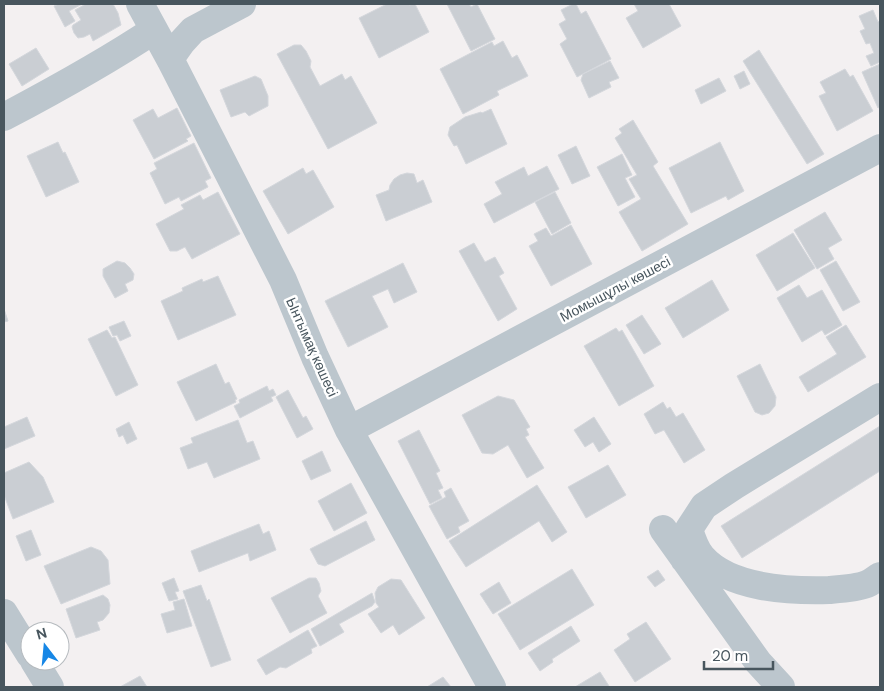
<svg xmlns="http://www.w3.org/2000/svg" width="884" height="691" viewBox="0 0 884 691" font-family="'DM Sans',sans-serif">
<rect width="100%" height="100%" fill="#f3f0f1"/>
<path fill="#caced3" stroke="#d4d7dc" d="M59 4H82L69 11 75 21 65 27 54 6Z
M86 4H113L118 13 121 25 93 41 90 34 84 37 78 38 74 33 72 27 73 25 81 20 75 10Z
M387 4H408L409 5 415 4 429 32 379 58 359 18Z
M447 4H469L471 7 477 4 495 39 471 51Z
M573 4H576L581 14 586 11 611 59 577 77 560 44 567 39 559 24 566 20 561 10Z
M634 4H669L681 26 643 48 626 18 638 11Z
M873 10 878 22 880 20V62L871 66 866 56 874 53 870 43 866 44 860 31 865 29 859 16Z
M503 41 512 58 517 55 528 76 497 91 499 95 463 114 440 69 492 42 494 46Z
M294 45H301L306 51 311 61 310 67 320 86 342 74 345 80 351 76 377 123 328 149 277 54Z
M36 48 49 69 22 86 9 64Z
M759 50 824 154 807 164 743 61Z
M610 61 619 78 609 82 611 87 589 98 581 80 583 74Z
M880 64V107L878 108 862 72Z
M845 69 850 77 853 75 873 111 837 131 819 96 826 93 820 82Z
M744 71 750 84 740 89 734 76Z
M255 76 261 79 268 96V106L249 116 245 112 231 117 220 90Z
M719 78 726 91 701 104 695 90Z
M177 108 191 136 186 139 188 141 154 159 133 120 153 109 158 118Z
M491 109 507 144 466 164 457 145 454 146 448 135 450 127 465 117 481 112 482 113Z
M633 120 658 162 653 166 688 224 642 251 619 212 641 199 629 179 637 175 615 138 622 133 619 129Z
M58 142 63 153 65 152 79 182 46 197 27 156Z
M720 142 744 191 728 200 726 196 691 213 669 168Z
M194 143 211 178 205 181 208 187 181 201 179 197 165 204 150 173 157 169 154 163Z
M576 146 590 176 572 184 558 155Z
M622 154 632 175 625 178 635 197 618 206 597 167Z
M547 166 559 189 494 223 484 204 502 194 495 182 524 167 528 176Z
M303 168 306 174 313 170 334 207 288 234 263 191Z
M407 173 414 174 417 183 423 180 432 202 386 221 376 195 389 190 390 185 394 179 400 175Z
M218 192 240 234 192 259 185 247 177 251H170L156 224 184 209 181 205 200 195 203 200Z
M555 192 571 223 552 234 535 202Z
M825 212 842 240 828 248 834 259 817 269 794 230Z
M571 225 592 264 551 286 529 246 538 241 534 234 546 228 551 236Z
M793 233 815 268 777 291 756 255Z
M474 243 485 262 495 257 504 273 499 276 517 309 498 321 459 251Z
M117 261 125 263 130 268 134 274 133 280 125 284 128 291 115 298 103 276V269Z
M836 261 860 302 843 311 820 270Z
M403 263 417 292 394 303 388 289 372 296 388 327 348 347 325 301Z
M218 276 236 315 178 340 161 301 183 291 182 288 202 279 203 282Z
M712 280 729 310 683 338 665 308Z
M799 285 807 298 822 290 842 325 825 335 822 330 802 342 777 298Z
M4 309 8 321 4 322Z
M642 315 661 344 644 354 626 325Z
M124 321 131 336 120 341 117 335 113 336 109 327Z
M846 325 866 357 808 392 799 377 837 354 826 337Z
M616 328 619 332 622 330 654 386 619 406 584 346Z
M107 330 112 338 115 337 138 385 116 396 88 339Z
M216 364 225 384 229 382 237 399 235 400 236 402 196 421 177 382Z
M760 364 776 397 775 406 769 413 762 415 755 412 737 376Z
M267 386 269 391 273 389 276 395 271 397 273 401 240 418 234 406 240 403 239 400Z
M288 390 303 418 306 416 313 429 297 438 276 397Z
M498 396 514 400 530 427 526 429 529 435 525 437 544 468 527 478 508 445 493 454 482 453 462 415Z
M663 402 667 409 670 407 676 417 683 413 705 450 684 463 664 430 655 434 644 414Z
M27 417 35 436 4 449V425V427Z
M594 417 611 444 599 452 593 442 585 447 574 430Z
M238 420 247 443 253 441 260 459 214 478 207 462 188 469 180 448 193 443 191 438Z
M129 422 137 439 127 444 123 435 119 437 116 429Z
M880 426V471L742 558 721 526Z
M419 430 440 471 436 473 443 488 438 490 442 498 430 504 398 441Z
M322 451 331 471 311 480 302 461Z
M29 462 43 477 54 502 13 519 4 495V473Z
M608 465 626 495 586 518 568 487Z
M351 483 367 513 334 531 318 501Z
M537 485 567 532 552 542 539 521 466 567 449 541Z
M451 488 469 521 458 527 460 532 447 539 429 506 446 497 444 492Z
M366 521 375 540 325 566 318 564 310 549Z
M259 524 263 534 269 531 276 550 250 561 248 553 199 572 191 551Z
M31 530 41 555 26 561 16 536Z
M91 547 101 551 108 560 110 584 61 604 44 566Z
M572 569 594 605 520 650 498 614Z
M658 570 665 580 655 587 647 577Z
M174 578 179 591 175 592 178 599 169 601 162 583Z
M309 578H316L319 583 321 591 318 596 327 613 290 633 271 598Z
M391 579 401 580 425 618 399 635 393 625 381 633 368 614 379 607 376 603 375 593 378 587Z
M499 582 511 603 493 614 480 594Z
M201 585 207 601 209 599 231 660 211 667 183 591Z
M372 593 375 602 372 606 339 624 344 632 320 646 311 629Z
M103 595 108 599 110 605 109 613 103 620 97 622 100 630 76 638 66 609Z
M184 599 192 626 167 633 161 614 175 610 173 602Z
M646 622 671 659 635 682 614 650 630 639 627 634Z
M571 626 580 641 552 659 553 662 540 671 528 653Z
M308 630 317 646 311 649 312 653 286 668 280 667 266 675 257 660Z
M600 672 609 686 607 687H575Z
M140 676 147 687H120Z
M443 677 451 687H427Z"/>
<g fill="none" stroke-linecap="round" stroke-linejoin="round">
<path stroke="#bcc6cd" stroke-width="28" d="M140 4 170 59 283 280 315 357 349 430 492 687
M170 59 182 42 193 30 242 4
M4 117C55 90 106 62 154 30
M349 430 880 148
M663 529 758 662 781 687
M689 529C692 539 695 549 702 557 730 589 790 591 829 590 841 589 857 588 867 584 872 582 876 578 880 576
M684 559 689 529 704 506 734 486 880 397
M4 613 30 655
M34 661 50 687"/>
</g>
<g text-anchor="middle" stroke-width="5" stroke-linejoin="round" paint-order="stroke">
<g font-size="14" fill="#48565e" stroke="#fff">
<text transform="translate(615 289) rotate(-28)" y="5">Момышұлы көшесі</text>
<text transform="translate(312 347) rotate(66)" y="5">Ынтымақ көшесі</text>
</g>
</g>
<rect width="884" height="691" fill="none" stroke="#48565e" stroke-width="10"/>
<g transform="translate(45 646) rotate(344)"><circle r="24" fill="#ffffff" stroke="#b6bbbf"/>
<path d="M0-4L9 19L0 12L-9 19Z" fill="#1787e6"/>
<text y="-8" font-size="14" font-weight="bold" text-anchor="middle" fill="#48565e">N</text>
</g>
<path d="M704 661v8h69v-8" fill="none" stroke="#48565e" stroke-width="2.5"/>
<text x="712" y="661" font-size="15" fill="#48565e" stroke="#ffffff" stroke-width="4" paint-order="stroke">20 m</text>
</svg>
